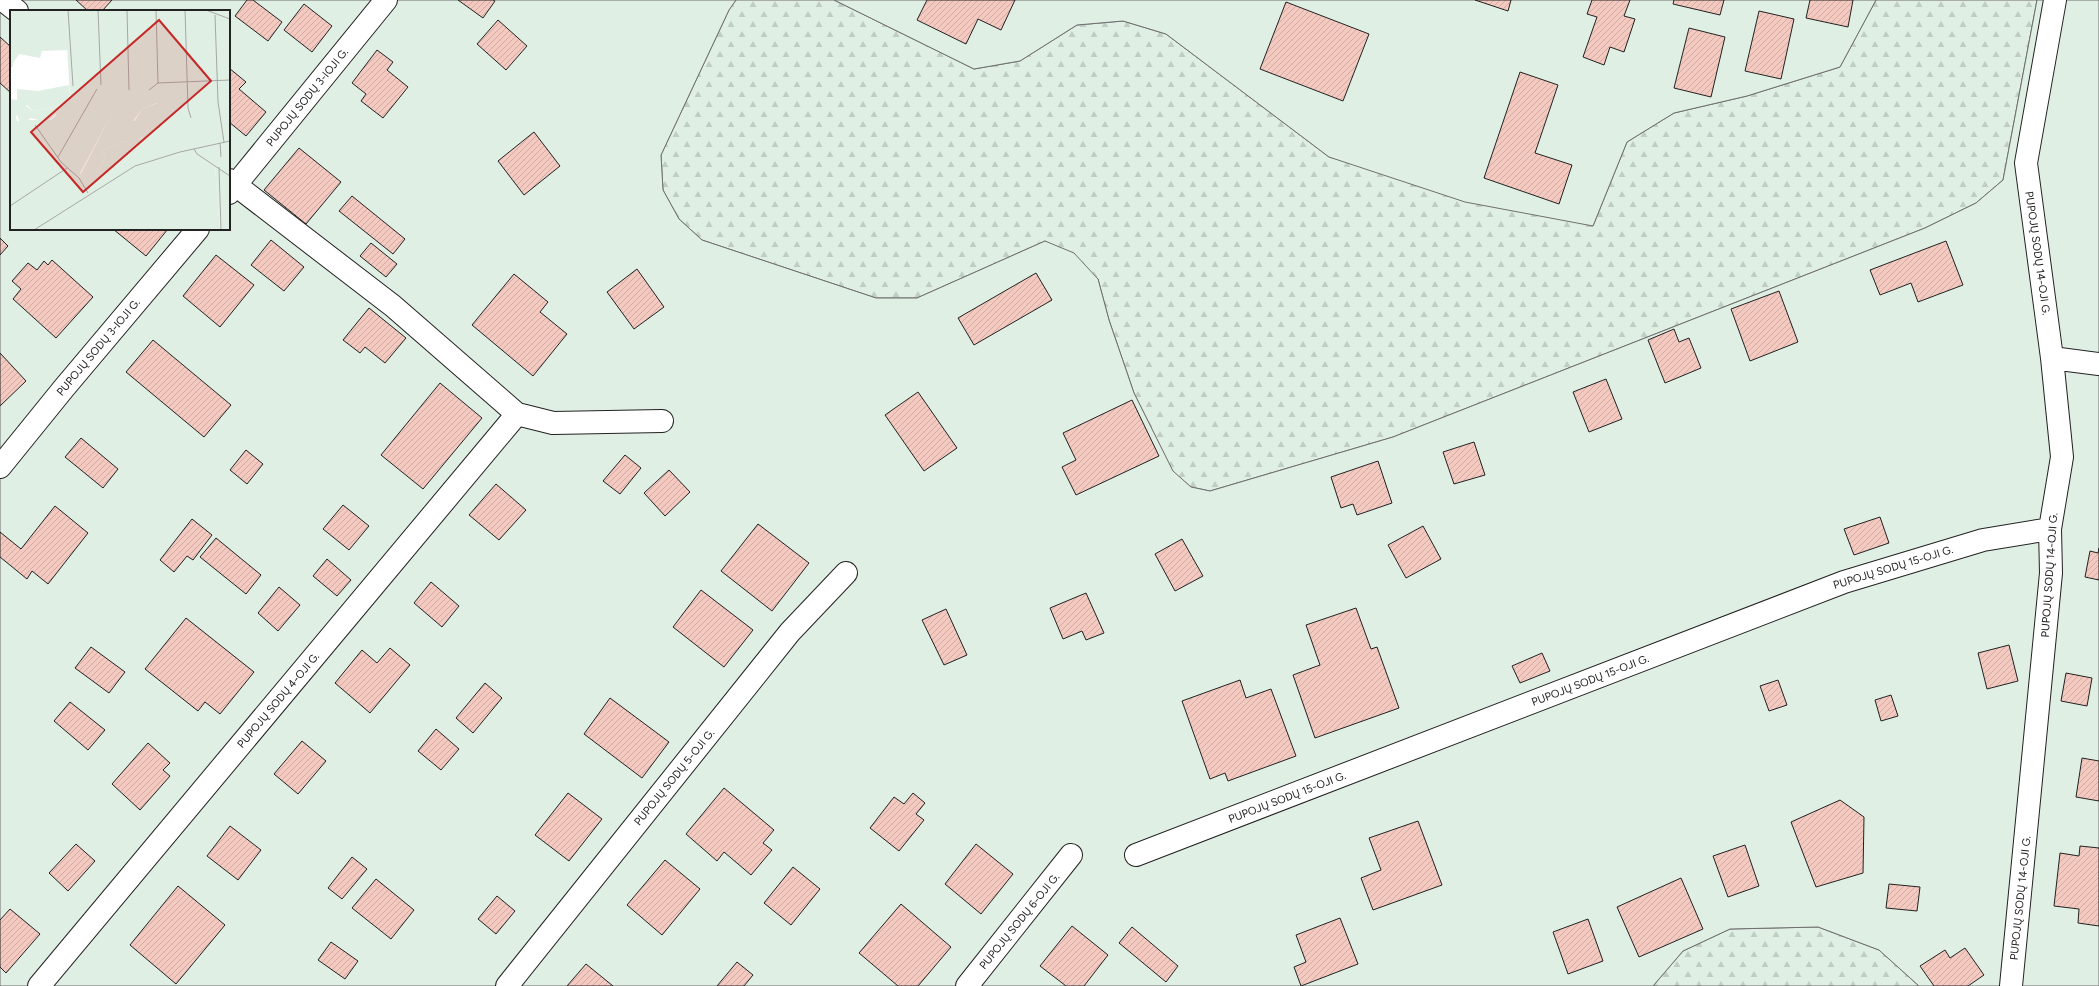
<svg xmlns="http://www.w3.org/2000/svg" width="2099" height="986" viewBox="0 0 2099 986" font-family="Figtree,sans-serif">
<defs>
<pattern id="forest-firs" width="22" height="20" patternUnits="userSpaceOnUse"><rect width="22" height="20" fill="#e0efe3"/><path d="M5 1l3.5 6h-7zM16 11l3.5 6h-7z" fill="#c0cdc2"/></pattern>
<pattern id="building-hatch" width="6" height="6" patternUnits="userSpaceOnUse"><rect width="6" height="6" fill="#f3c9c0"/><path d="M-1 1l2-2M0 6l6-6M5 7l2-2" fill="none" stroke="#d0aca5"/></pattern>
</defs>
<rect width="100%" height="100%" fill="#fff"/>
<path fill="url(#forest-firs)" stroke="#6f6f6f" d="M736 0H834L974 69 1020 61 1077 25 1123 21 1166 34 1329 157 1593 226 1627 142 1674 113 1747 96 1840 67 1876 0H2037L2003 180 1976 203 1925 228 1393 437 1210 491 1191 487 1173 472 1134 393 1109 320 1098 279 1045 241 917 298H876L702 240 679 219 663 190 661 155 729 10Z
M1818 927 1879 950 1919 986H1653L1683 951 1730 929Z"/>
<path fill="#e0efe3" stroke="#6f6f6f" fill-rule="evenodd" d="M0 0H736L729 10 661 155 663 190 679 219 702 240 876 298H917L1045 241 1074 253 1098 279 1109 320 1134 393 1173 471 1191 487 1210 491 1393 437 1925 228 1976 203 2003 180 2037 0H2099V986H1919L1879 950 1818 927 1730 929 1683 951 1653 986H0ZM11 11H229V229H11Z
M834 0H1876L1840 67 1747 96 1674 113 1627 142 1593 226 1465 202 1329 157 1166 34 1123 21 1077 25 1020 61 974 69Z"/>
<path fill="url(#building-hatch)" stroke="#222" d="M76 0H112L102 11H88Z
M247 0H253L282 22 268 41 235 16Z
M458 0H493L495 1 483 18Z
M927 0H1015L1001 30 978 19 966 44 917 20Z
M1475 0H1511L1508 11Z
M1592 0H1630L1624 16 1635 19 1624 52 1610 47 1604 65 1583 57 1597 17 1587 14Z
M1674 0H1724L1720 15 1673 4Z
M1810 0H1853L1848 27 1806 18Z
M1286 2 1369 34 1343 101 1260 69Z
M304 4 332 26 312 52 284 30Z
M1759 11 1794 19 1781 79 1745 71Z
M498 20 527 46 506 70 477 44Z
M1689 28 1725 37 1711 97 1674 88Z
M0 37 11 47V93L0 83Z
M377 50 393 62 387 70 408 87 383 118 361 101 366 94 352 83Z
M229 68 246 82 239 89 266 112 246 136 229 122Z
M1520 72 1558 85 1535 153 1572 165 1559 204 1484 178Z
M534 132 560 166 524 195 498 161Z
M299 148 341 182 306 224 264 190Z
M352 196 405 239 393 254 339 211Z
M113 229H168L146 256Z
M0 238 8 246 0 255Z
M271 240 304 267 284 291 251 265Z
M1946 241 1963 285 1918 302 1911 283 1880 295 1870 270Z
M371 243 397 264 386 277 360 256Z
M216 255 254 285 220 327 183 296Z
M52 260 93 297 56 338 13 299 21 289 12 281 28 263 37 270 44 261 48 265Z
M637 269 664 307 634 329 607 292Z
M1036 273 1052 300 974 345 958 318Z
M514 274 548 302 540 312 567 334 533 376 472 325Z
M1779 291 1798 342 1750 361 1731 309Z
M369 308 406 338 385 363 365 347 360 353 343 340Z
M1674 329 1679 342 1689 338 1701 368 1665 383 1648 340Z
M153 340 231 405 204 437 126 372Z
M0 353 26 381 0 406Z
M1606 379 1622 419 1589 432 1573 392Z
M440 383 482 418 423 489 381 455Z
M918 392 957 448 924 471 885 415Z
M1132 400 1159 456 1076 495 1062 467 1076 460 1063 433Z
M81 438 118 469 103 488 65 457Z
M1474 442 1485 475 1454 484 1443 452Z
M246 450 263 464 247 484 230 470Z
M625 455 641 468 620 494 603 481Z
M1378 461 1392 503 1357 515 1353 504 1341 508 1331 477Z
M669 470 690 492 665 516 644 493Z
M496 484 526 510 499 540 469 515Z
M343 505 369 526 349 550 323 529Z
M55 506 88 533 48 584 32 571 27 579 0 557V532L21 549Z
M1880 517 1889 543 1854 555 1844 529Z
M192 519 212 535 193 560 187 556 174 572 160 560Z
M758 524 809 563 772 611 721 571Z
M1423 526 1441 559 1406 578 1388 545Z
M216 538 261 575 246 594 200 557Z
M1182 539 1203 576 1175 591 1155 554Z
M2099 548V580L2085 577 2090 551 2098 553Z
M327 559 351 580 337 596 313 576Z
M431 582 459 606 442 627 414 603Z
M279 587 300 605 278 631 258 613Z
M701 590 753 630 724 667 673 627Z
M1086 593 1104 633 1086 640 1082 631 1063 639 1050 608Z
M1356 608 1371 649 1377 647 1399 708 1315 738 1293 675 1320 665 1306 625Z
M946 609 967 655 944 665 922 620Z
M186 618 254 672 220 714 205 702 198 711 145 669Z
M2009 645 2018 681 1987 689 1978 653Z
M91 647 125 672 109 693 75 668Z
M390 648 410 665 370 713 335 683 362 650 377 663Z
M1542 653 1550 671 1520 683 1512 666Z
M2066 673 2092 678 2087 706 2061 701Z
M1240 680 1246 698 1271 689 1296 756 1228 781 1225 773 1210 779 1182 701Z
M1778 680 1787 705 1769 711 1760 686Z
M485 683 502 698 473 733 456 718Z
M1891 695 1898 716 1881 721 1875 700Z
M610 698 669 742 642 778 584 734Z
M70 702 105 730 88 750 54 721Z
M436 729 459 749 441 770 418 751Z
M302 741 326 761 298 794 274 774Z
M148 743 170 763 163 770 170 776 140 810 112 784Z
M2082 758 2099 761V801L2076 797Z
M724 788 774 830 763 843 772 850 751 875 724 852 717 861 686 834Z
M568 793 602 819 569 861 535 835Z
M913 793 925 803 916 814 924 820 899 851 870 828 894 797 904 804Z
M1840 800 1864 817 1863 873 1816 887 1791 822Z
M1418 821 1442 885 1373 910 1361 878 1381 870 1369 838Z
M230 826 261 850 238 880 207 856Z
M76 844 95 861 68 891 49 873Z
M976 844 1013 874 981 914 945 884Z
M1745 845 1759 886 1728 897 1713 856Z
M2080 846 2099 848V926L2078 923 2079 909 2054 906 2060 853 2079 856Z
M352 857 367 869 342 899 328 888Z
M665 860 700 889 662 935 627 905Z
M793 867 820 889 791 925 764 903Z
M1681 878 1703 929 1639 957 1617 907Z
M376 879 414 910 391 939 352 908Z
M1889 884 1920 887 1917 911 1886 908Z
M178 886 225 925 176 984 130 945Z
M497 896 515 911 496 934 478 919Z
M901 904 951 947 918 986H898L859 953Z
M10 909 40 934 6 973 0 967V920Z
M1340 918 1358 964 1301 986 1294 967 1306 962 1296 935Z
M1588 919 1603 961 1568 974 1553 932Z
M1072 926 1108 955 1084 986H1066L1040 966Z
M1132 927 1178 966 1166 982 1119 943Z
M331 942 358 961 345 979 318 960Z
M1965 948 1984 975 1968 986H1934L1920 966 1945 950 1950 958Z
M737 962 753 975 744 986H717Z
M586 964 613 986H567Z"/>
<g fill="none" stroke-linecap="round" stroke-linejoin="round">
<defs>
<path id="minor" d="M3 0 17 11
M229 180 393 306 517 414 553 423 662 421
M229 193 386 0
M2052 358 2099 364
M0 467 64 388 198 229
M1136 855 1844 582 1983 540 2050 529
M39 986 517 414
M507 986 790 632 846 573
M967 986 1071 855
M2011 986 2051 573 2050 529 2062 457 2052 358 2026 163 2055 0"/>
</defs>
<use href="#minor" stroke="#222" stroke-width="24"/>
<use href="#minor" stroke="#fff" stroke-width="22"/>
</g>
<g text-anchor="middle" stroke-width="3" stroke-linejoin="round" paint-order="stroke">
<g font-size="11" fill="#222" stroke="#fff">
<text transform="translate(307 97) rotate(-51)" y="4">PUPOJŲ SODŲ 3-IOJI G.</text>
<text transform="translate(2038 253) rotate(82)" y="4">PUPOJŲ SODŲ 14-OJI G.</text>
<text transform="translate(98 347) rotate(-50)" y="4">PUPOJŲ SODŲ 3-IOJI G.</text>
<text transform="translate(1893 567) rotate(-17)" y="4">PUPOJŲ SODŲ 15-OJI G.</text>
<text transform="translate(2049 575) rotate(-86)" y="4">PUPOJŲ SODŲ 14-OJI G.</text>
<text transform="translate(1590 680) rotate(-21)" y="4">PUPOJŲ SODŲ 15-OJI G.</text>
<text transform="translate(278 700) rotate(-50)" y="4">PUPOJŲ SODŲ 4-OJI G.</text>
<text transform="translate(674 777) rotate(-51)" y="4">PUPOJŲ SODŲ 5-OJI G.</text>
<text transform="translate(1287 797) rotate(-21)" y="4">PUPOJŲ SODŲ 15-OJI G.</text>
<text transform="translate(2020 898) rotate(-84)" y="4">PUPOJŲ SODŲ 14-OJI G.</text>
<text transform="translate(1019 921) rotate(-51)" y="4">PUPOJŲ SODŲ 6-OJI G.</text>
</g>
</g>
<g transform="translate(10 10)">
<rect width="220" height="220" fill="#fff"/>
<path d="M59 75 60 87 48 96 23 101 17 95 6 106 7 112H0V89L7 90V79L28 81Z" fill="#e0efe3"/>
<path d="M0 0H55L58 40 32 41 30 48 9 44 3 53V57H0ZM12 93 23 101 48 96V102L36 112 21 108 15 112 14 120 7 135 0 141V112L9 111 6 101ZM148 93 153 96 156 109 155 114 138 118 134 126 128 130 112 132 92 141 95 148 85 164 173 144H183L205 157 210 220H27L70 166 101 105 125 111 132 99Z" fill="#e0efe3"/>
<path d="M55 0H220V220H210L205 157 183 144H173L126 156 94 176 87 171 85 164 95 148 92 141 112 132 132 129 138 118 156 112 153 96 146 93 132 99 122 112 101 105 70 163 80 185 27 220H0V141L7 135 16 110H41L46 106 48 96 60 87Z" fill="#e0efe3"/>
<path fill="none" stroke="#a7a7a7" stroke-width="1" d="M58 0 63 76M88 0 91 75M117 0 119 80M146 0 148 73M175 0 178 98 181 108M196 0 220 9M205 5 208 92 214 132M139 80 148 73 220 70M25 115 51 152 69 168 78 183M210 133 211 147M184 139 187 144 220 166M48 147 87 79M209 157 211 220M0 196 57 158M24 220 125 156 170 142 220 131"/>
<path fill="#c62828" fill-opacity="0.15" stroke="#c62828" stroke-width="2" d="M149 10 201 71 73 182 21 122Z"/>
<rect width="220" height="220" fill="none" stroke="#222" stroke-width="2"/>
</g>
</svg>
